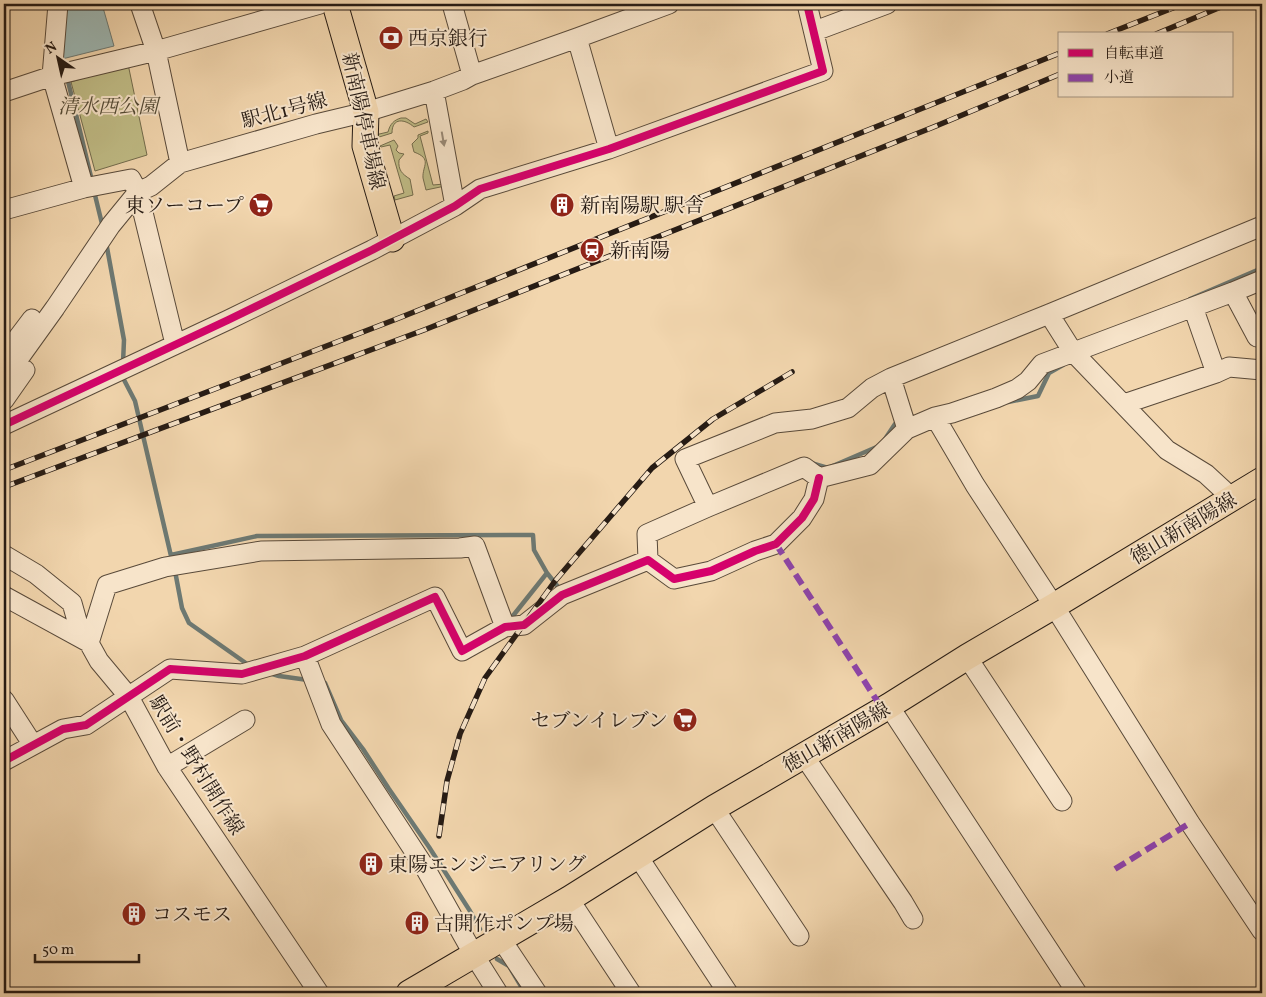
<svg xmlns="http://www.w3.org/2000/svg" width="1266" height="997" viewBox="0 0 1266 997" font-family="Vollkorn,'Noto Serif JP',serif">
<rect width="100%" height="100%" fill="#f2d6ae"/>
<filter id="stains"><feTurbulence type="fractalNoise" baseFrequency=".004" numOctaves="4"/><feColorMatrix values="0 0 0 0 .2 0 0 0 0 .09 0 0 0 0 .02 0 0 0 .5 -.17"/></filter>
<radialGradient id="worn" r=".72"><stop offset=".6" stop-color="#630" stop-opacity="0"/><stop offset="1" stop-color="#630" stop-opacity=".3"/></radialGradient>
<path fill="#c0bc86" stroke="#736c4d" d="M128 64 147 155 95 171 71 82Z
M401 118H406L415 124 426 119 428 122 414 127C405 119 392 117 392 133L376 138 375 135 388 132C390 124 394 120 401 118Z
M428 131V133L420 136 433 185 444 184 445 186 426 190C425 186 424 182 423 178 422 166 433 159 414 152L412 144 418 138V135Z
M394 140 398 146 396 150 399 153 404 154 399 160C398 170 402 174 410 179L413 195 395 200 394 196 404 193 390 145 381 147 380 146Z"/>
<path fill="#9db7b3" stroke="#6d7973" d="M65 4H102L114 46 62 59Z"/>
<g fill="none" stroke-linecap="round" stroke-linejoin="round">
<path stroke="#6d7973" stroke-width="4.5" d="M67 77 92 181
M94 191 103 228
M106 242 124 340 123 363
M1190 299 1262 268
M122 376 135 401 171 556
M1008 402 1038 396 1049 373 1063 365
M885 439 895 424 899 422
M811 463 828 468 879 446
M171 555 257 536 533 535 534 550 547 573 559 588 562 587
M175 571 182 608 189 623 250 666
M512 617 547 573
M269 673 279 676 308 680
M325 683 341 720 363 749 389 789 429 847 470 911 480 929
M497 959 509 966 525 993"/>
<defs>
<path id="minor" d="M58 4 52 76 84 188
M140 4 156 51 180 163
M452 4 472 75
M815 31 887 4
M577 38 609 149
M434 91 455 206
M4 92 52 76 156 51 320 4
M4 210 84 188 131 179 138 192 175 344
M1233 292 1257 337 1262 335
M1193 307 1216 373
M1049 314 1073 352 1167 450 1206 474 1232 498
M4 356 32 319
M891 378 907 429
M4 379 55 308 111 225 138 192 151 186 180 163 316 124 366 112 434 91 463 80 472 75 577 38 669 4
M4 400 25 370
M1124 404 1216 373 1229 367 1262 370
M935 417 975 485 1054 606 1190 823 1262 931
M4 425 228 320 372 250 455 206 480 189 609 149 823 71 807 4
M819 478 870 465 907 429 935 417 952 413 996 398 1017 389 1028 381 1042 364 1233 292 1262 280
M708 507 685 459 775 423 812 419 848 408 872 388 891 378 1049 314 1262 226
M4 555 36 574 72 603 79 628 89 643 99 661 129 697 167 767 319 993
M648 560 647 534 708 507 804 467 819 478
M4 596 88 642
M89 643 107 585 165 567 261 551 460 548 475 546 505 627
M305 656 331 724 424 866 474 955 498 993
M967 657 1062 801
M4 700 33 745
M889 706 1077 993
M804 756 903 902 913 919
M4 761 63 729 86 725 170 669 242 674 305 656 435 597 462 651 505 627 524 625 562 595 648 560 674 579 711 571 755 551 776 544 802 518 814 499 819 478
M167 767 245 720
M714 808 799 936
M637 855 728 993
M569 899 631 993
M501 939 537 993"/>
<path id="major" d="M335 4 366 112 365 146 392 239
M409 993 569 899 714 808 889 706 967 657 1054 606 1262 480"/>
</defs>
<use href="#minor" stroke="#594a3a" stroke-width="21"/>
<use href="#major" stroke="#261b14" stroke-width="27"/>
<use href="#minor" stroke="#f7e4ca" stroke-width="19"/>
<use href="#major" stroke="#f2d6ae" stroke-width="25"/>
<defs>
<path id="rail" d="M1107 34 1183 4
M1156 34 1228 4
M4 470 394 320 1060 53
M4 487 424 330 936 126 1060 74
M439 836 447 781 460 734 485 678 555 581 652 468 713 419 792 372"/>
</defs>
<use href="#rail" stroke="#261b14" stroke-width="5.5"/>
<use href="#rail" stroke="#f7e4ca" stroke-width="4" stroke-dasharray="11" stroke-linecap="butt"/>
<path stroke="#8e44ad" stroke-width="6" stroke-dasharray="12 6" stroke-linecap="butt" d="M776 544 883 710
M1115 869 1190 823"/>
<defs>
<path id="cycleway" d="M4 425 228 320 372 250 455 206 480 189 609 149 823 71 807 4
M4 761 63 729 86 725 170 669 242 674 305 656 435 597 462 651 505 627 524 625 562 595 648 560 674 579 711 571 755 551 776 544 802 518 814 499 819 478"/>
</defs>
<use href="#cycleway" stroke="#f7e4ca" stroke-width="11"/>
<use href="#cycleway" stroke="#d6006c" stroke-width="8"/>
</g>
<defs><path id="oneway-solid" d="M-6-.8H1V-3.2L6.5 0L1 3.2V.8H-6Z" transform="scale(1.25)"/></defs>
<use fill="#998a78" href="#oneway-solid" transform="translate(443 139) rotate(80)"/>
<defs>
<symbol id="bank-disc" viewBox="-11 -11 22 22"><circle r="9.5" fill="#8f2418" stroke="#f7e4ca"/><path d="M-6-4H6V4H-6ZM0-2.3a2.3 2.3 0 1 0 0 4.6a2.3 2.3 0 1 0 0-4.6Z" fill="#fff"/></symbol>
<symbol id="supermarket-disc" viewBox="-11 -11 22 22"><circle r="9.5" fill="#8f2418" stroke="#f7e4ca"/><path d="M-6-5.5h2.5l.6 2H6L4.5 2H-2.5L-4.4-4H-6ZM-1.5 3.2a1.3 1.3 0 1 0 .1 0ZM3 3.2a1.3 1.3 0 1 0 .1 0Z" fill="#fff"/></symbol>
<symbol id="building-disc" viewBox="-11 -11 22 22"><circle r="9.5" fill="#8f2418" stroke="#f7e4ca"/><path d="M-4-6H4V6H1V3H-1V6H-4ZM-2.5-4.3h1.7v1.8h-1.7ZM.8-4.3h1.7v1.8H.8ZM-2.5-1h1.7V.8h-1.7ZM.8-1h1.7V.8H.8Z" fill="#fff"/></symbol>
<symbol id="station-disc" viewBox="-11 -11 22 22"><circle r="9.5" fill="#8f2418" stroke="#f7e4ca"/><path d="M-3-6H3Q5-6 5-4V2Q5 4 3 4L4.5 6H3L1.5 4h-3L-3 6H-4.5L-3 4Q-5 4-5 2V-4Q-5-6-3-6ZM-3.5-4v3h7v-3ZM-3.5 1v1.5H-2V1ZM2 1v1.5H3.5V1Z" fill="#fff"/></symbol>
</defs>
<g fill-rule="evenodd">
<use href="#bank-disc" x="377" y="24" width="28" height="28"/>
<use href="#supermarket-disc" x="247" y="191" width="28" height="28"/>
<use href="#building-disc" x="548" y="191" width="28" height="28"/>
<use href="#station-disc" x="578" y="236" width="28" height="28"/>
<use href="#supermarket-disc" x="671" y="706" width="28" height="28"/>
<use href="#building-disc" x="357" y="850" width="28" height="28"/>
<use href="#building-disc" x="120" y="900" width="28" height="28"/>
<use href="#building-disc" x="403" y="909" width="28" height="28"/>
</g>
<g text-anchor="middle" stroke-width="4" stroke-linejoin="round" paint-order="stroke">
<g font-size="20" fill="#261b14" stroke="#f7e4ca" text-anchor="start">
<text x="408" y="45">西京銀行</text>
<text x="244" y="212" text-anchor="end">東ソーコープ</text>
<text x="580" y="212">新南陽駅 駅舎</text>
<text x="610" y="257">新南陽</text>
<text x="668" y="727" text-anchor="end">セブンイレブン</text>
<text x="388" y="871">東陽エンジニアリング</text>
<text x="152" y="921">コスモス</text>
<text x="434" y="930">古開作ポンプ場</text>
</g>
<g font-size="20" font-style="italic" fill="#544b36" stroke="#f7e4ca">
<text x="108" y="113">清水西公園</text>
</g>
<g font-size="20" fill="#261b14" stroke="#f7e4ca">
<text transform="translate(284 110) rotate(-15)" y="7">駅北1号線</text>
<text transform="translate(364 121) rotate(78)" y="7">新南陽停車場線</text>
<text transform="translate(1183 528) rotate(-31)" y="7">徳山新南陽線</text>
<text transform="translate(836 737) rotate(-30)" y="7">徳山新南陽線</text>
<text transform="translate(197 765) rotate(58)" y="7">駅前・野村開作線</text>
</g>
</g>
<rect width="1266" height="997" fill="none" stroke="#f2d6ae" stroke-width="20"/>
<rect x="5" y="5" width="1256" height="987" fill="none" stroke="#261b14" stroke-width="2.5"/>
<rect x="10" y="10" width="1246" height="977" fill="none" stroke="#261b14"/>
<rect x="1058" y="32" width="175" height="65" fill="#f7e4ca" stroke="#a39481"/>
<rect x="1068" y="49" width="25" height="8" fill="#d6006c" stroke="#a39481"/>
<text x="1104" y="58" font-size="15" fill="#261b14">自転車道</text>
<rect x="1068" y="74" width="25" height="8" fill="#8e44ad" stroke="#a39481"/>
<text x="1104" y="82" font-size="15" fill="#261b14">小道</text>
<g transform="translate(58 58) rotate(326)" stroke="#f7e4ca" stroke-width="4" paint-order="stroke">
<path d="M0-4L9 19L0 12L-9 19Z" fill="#261b14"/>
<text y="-8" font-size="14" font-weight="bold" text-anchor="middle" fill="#261b14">N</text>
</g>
<path d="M35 954v8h104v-8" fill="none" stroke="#261b14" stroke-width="2.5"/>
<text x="42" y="954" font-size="15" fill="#261b14" stroke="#f7e4ca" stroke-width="4" paint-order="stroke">50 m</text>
<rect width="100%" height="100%" filter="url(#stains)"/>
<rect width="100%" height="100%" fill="url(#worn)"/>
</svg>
